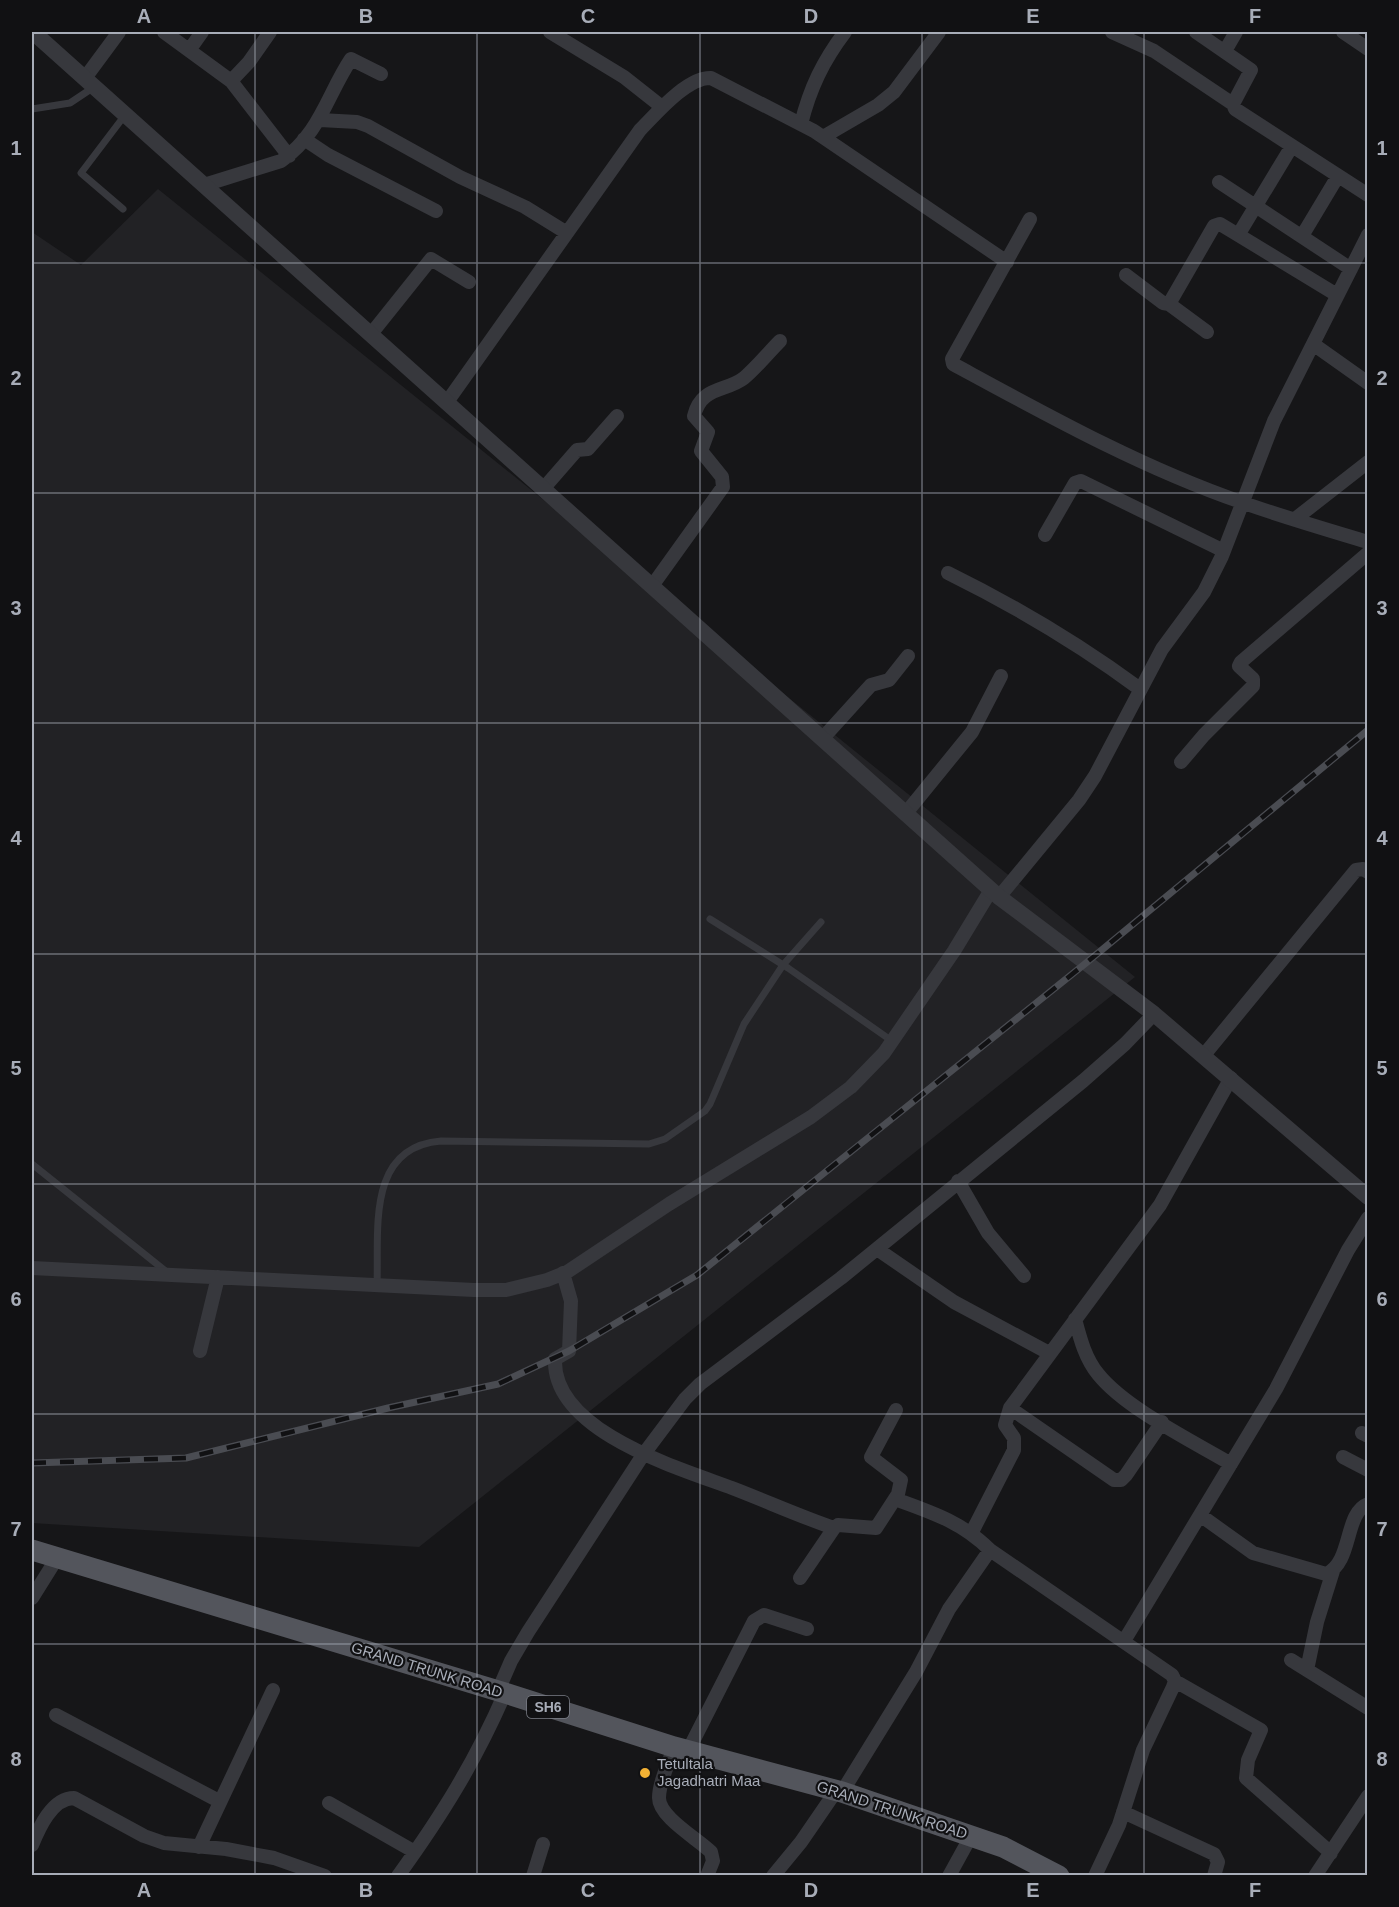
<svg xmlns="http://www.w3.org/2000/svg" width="1399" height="1907" viewBox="0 0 1399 1907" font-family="Helvetica,sans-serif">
<rect width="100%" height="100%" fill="#161618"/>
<path fill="#222225" d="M158 189 1135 977 419 1547 32 1523V232L81 265Z"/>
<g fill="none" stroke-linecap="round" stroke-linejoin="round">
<path stroke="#37383d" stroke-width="7" d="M32 109 70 103 94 87
M123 209 81 173 125 115
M710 919 788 968 892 1041
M32 1164 168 1273
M377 1285C379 1230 366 1147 441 1141L649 1144 665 1139 705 1111 710 1104 744 1024 783 965 821 922"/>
<path stroke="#37383d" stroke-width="14" d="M164 32 231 81 289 156
M550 32 624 77 662 107
M1112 32 1154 51 1233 104
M1196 32 1251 70 1233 104 1235 109 1368 195
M1343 32 1368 49
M190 49 202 32
M1225 51 1236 32
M85 78 119 32
M231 81 249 62 270 32
M320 120 357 122 368 126 460 177 525 207 567 233
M801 124C810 88 823 61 845 32
M823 137 878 105 894 92 939 32
M304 139 328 155 436 211
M1219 182 1351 269
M204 185 281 161C320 134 327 95 351 59L381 74
M1030 219 952 359 953 364C1047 415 1140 467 1241 502 1283 517 1325 529 1368 542
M1235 233 1337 295
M1302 236 1338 176
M1126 275 1163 303 1169 304 1214 226 1220 224 1235 233 1240 232 1292 146
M1169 304 1207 332
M371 334 431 259 469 282
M1313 344 1368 383
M447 402 640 130C656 114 687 77 711 78L814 131 1007 262
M543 489 577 450 588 449 617 416
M1295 519 1368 462
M1045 535 1075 483 1081 481 1224 551
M948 573C1017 607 1079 644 1140 689
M652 586 723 487 722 477 701 451 708 432 694 416C701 386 726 392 744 378 757 367 768 353 780 341
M822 739 871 685 889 680 908 656
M1181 762 1204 735 1253 686V679L1239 666 1241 662 1368 553
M906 813 972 732 1001 676
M999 897 1079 800 1095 776 1162 649 1204 592 1222 556 1274 421 1368 235
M1204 1055 1356 870 1363 869 1368 872
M958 1181 988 1233 1024 1276
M877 1249 954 1302 1049 1353
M32 1268 474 1290H506L547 1280 567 1272 669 1204 811 1117 851 1087 884 1053 954 951 991 890
M563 1273 571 1301 569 1351 555 1359C552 1431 678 1468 732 1488 766 1501 799 1516 834 1528
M1075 1319C1080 1338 1085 1358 1098 1374 1125 1408 1192 1441 1231 1464
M200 1351 218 1277
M1010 1408 1114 1480H1121L1126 1475 1162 1422
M1362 1433 1368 1436
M1343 1457 1368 1470
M895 1499C931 1512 962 1522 990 1550L1172 1675 1175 1681 1173 1687 1143 1750 1119 1825 1095 1876
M1200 1515 1253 1553 1326 1574C1353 1562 1344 1513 1368 1504
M972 1532 1014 1450V1438L1005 1425 1010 1408 1160 1205 1231 1078
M800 1578 834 1528 838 1525 876 1528 898 1494 901 1480 871 1457 896 1410
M32 1598 57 1558
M1124 1641 1276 1389 1348 1250 1368 1218
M1291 1660 1368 1708
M1307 1670 1317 1622 1333 1571
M1175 1681 1261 1730 1248 1760 1246 1778 1331 1853
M498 1691 511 1661 528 1632 643 1455 685 1399 700 1384 841 1278 1083 1081 1125 1044 1154 1014
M56 1715 219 1801
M674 1747C669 1763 659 1782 659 1798 659 1817 698 1839 711 1852L713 1861 707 1876
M688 1751 754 1621 764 1615 807 1629
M842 1792 916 1672 949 1609 990 1550
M329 1803 415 1852
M1123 1812 1214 1854 1218 1862 1214 1876
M32 1845C39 1828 52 1798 74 1798L144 1836 164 1843 226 1849 274 1858 325 1876
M199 1847 273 1690
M398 1876C442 1815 475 1762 505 1693
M533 1876 543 1844
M773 1876 801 1842 836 1791
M949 1876 971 1836
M1315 1876 1368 1796"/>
<path stroke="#37383d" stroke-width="16" d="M33 32 999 897 1154 1014 1368 1197"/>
<path stroke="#53555c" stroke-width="21" d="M32 1550 505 1693 674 1747 842 1792 1003 1847 1059 1876"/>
<defs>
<path id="rail" d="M32 1463 186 1458 388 1408 498 1384 569 1351 697 1275 1086 963 1368 730"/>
</defs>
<use href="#rail" stroke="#4a4c52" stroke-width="7"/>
<use href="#rail" stroke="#111113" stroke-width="4.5" stroke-dasharray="14" stroke-linecap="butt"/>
</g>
<path fill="none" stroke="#a8adb8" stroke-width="1.5" stroke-opacity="0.55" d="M255 32V1876M477 32V1876M700 32V1876M922 32V1876M1144 32V1876M32 263H1368M32 493H1368M32 723H1368M32 954H1368M32 1184H1368M32 1414H1368M32 1644H1368"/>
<circle fill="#f2b134" stroke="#111113" stroke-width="2" cx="645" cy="1773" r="6"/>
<g text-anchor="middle" stroke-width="4.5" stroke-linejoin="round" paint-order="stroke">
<rect fill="#111113" stroke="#7b7e86" stroke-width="1.5" x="527" y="1696" width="42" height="22" rx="4.5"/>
<g font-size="14" font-weight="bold" fill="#a8adb8">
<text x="548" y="1712">SH6</text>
</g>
<g font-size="15" fill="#a8adb8" stroke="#111113">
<text transform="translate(427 1670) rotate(17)" y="5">GRAND TRUNK ROAD</text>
<text transform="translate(892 1810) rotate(18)" y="5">GRAND TRUNK ROAD</text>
</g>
<g font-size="15" fill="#a8adb8" stroke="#111113" text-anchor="start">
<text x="657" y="1769">Tetultala<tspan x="657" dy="17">Jagadhatri Maa</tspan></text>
</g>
</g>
<rect width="1399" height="1907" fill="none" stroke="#111113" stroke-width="66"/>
<rect x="33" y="33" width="1333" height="1841" fill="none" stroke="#a8adb8" stroke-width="2"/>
<g font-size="20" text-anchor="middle" font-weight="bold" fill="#a8adb8">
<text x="144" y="23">A</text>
<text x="366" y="23">B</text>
<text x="588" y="23">C</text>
<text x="811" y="23">D</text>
<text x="1033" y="23">E</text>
<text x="1255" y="23">F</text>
<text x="16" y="155">1</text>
<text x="1382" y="155">1</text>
<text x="16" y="385">2</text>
<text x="1382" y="385">2</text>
<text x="16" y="615">3</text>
<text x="1382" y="615">3</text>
<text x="16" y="845">4</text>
<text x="1382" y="845">4</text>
<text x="16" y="1075">5</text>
<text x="1382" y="1075">5</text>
<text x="16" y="1306">6</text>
<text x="1382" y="1306">6</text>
<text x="16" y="1536">7</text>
<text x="1382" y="1536">7</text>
<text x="16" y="1766">8</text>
<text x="1382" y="1766">8</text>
<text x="144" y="1897">A</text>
<text x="366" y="1897">B</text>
<text x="588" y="1897">C</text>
<text x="811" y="1897">D</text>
<text x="1033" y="1897">E</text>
<text x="1255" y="1897">F</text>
</g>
</svg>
